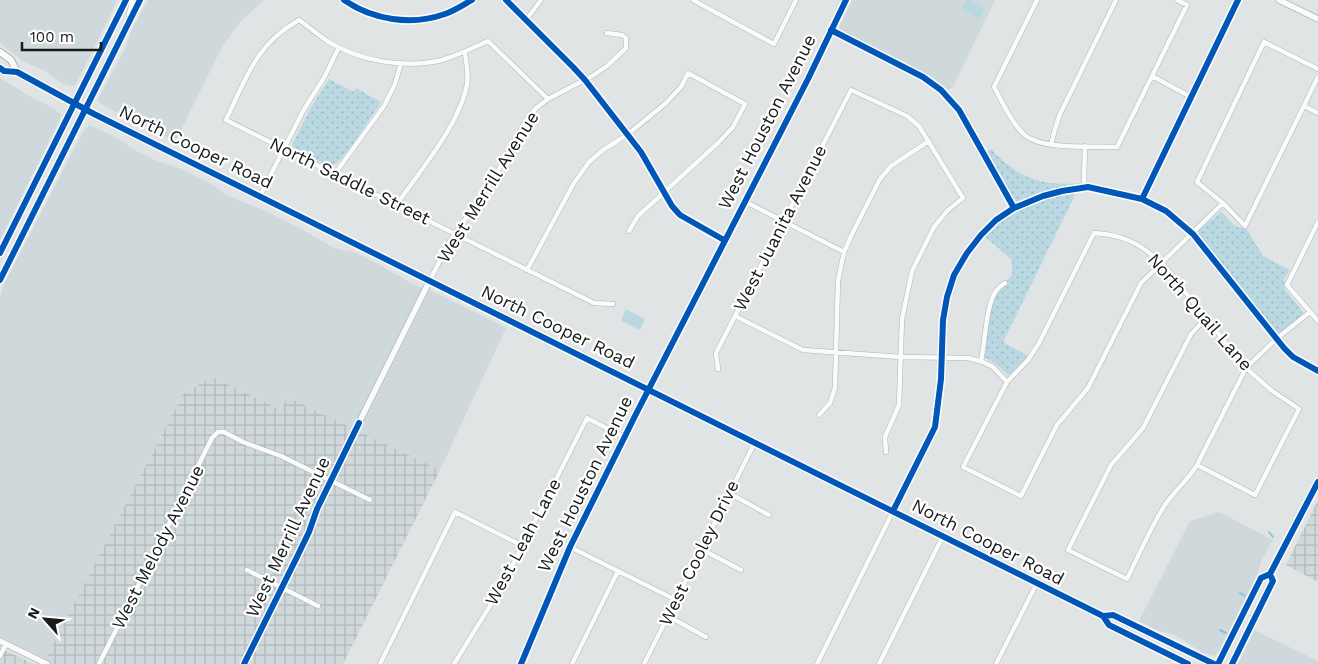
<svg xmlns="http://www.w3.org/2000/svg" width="1318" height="664" viewBox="0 0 1318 664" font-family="'Work Sans',sans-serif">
<defs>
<pattern id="industrial-grid" width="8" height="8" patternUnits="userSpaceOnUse" patternTransform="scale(1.25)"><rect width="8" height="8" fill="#cfd8db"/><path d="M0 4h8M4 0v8" fill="none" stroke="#b1b9bb"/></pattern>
<pattern id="park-dots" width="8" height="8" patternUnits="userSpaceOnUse" patternTransform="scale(1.25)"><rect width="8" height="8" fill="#b9d8e2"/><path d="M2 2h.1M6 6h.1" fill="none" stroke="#9eb9c1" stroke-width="1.8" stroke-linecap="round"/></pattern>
</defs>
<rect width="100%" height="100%" fill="#e1e4e5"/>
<path fill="#cfd8db" d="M0 0H117L111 14 77 82 75 85 70 86 63 84 45 71 23 61 0 43Z
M148 0H264L240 22 221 49 175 142 99 103 98 99 126 47 130 33Z
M852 0H995L953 87 947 90 933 79 841 31 839 26Z
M0 78 31 97 55 109 61 115 60 119 0 240Z
M90 125 119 139 131 148 157 161 179 168 209 183 227 195 265 211 301 229 334 248 354 252 378 264 414 285 434 292 506 328 440 470 287 397 281 410 212 377 183 394 46 659 0 636V296L5 282 84 130Z
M1219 512 1273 540 1262 559 1257 576 1221 647 1218 653 1214 656 1202 652 1175 635 1157 630 1139 621 1190 521Z
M1254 630 1318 661V664H1238Z"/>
<path fill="url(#industrial-grid)" d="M212 377 281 410 287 397 440 470 343 664H43L183 394Z
M1318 500V582L1286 565Z
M0 648 34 664H0Z"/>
<path fill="#b9d8e2" d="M966 0H969L985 8 979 19 961 9Z
M626 309 645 319 640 330 621 321Z"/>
<path fill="url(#park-dots)" d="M329 79 354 92 356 88 381 102C372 115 342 165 330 167L294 148 292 145 311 107Z
M991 149C1021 180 1040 186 1082 183L1084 190 1077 191 1003 342 1028 356 1009 375 993 362 984 357 991 308 998 290 1012 275V260L984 236 998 222 1013 211 982 156Z
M1221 212C1229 218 1234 230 1246 228L1263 256 1290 270 1284 279 1285 289 1303 312 1301 316 1279 334 1272 330 1198 237 1199 230Z"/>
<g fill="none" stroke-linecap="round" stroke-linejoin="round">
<path stroke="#8bc6d8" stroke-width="2" d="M1269 532 1273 537
M1240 593 1245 596
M1220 630 1226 633"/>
<defs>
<path id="minor" d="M344 0C373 20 411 26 445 14 454 11 463 5 472 0
M506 0 573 67 585 80 641 152 672 206 680 215 724 240
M693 0 774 44 796 0
M1037 0 994 87C1002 101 1013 126 1026 136 1045 150 1093 146 1117 147L1187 5 1177 0
M526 20 541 0
M831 30 923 77 941 90 959 110 1014 208
M1318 69 1264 42 1197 182 1224 204 1245 226 1318 77
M1152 76 1191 97
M548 99 488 41C473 48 459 55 442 60 405 69 359 61 327 41 317 34 309 27 299 20 256 44 246 78 226 120L594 303 613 304
M1304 106 1318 113
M1051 145 1055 129 1060 114 1116 0
M1085 146 1084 180 1085 187
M334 175 384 106 395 84 401 63
M260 196 303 111 325 76 339 47
M1142 199 1238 0
M744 201 844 252
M397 204C420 171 460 124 467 84 469 73 466 63 465 53
M1318 222 1287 285 1318 321
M527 270 574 183 589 162 603 150 628 134 666 103 681 87 688 73 745 104 733 127 718 143 638 216 629 231
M430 280 450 241 492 181 525 122 536 108 548 99 592 76 607 66 626 48V38L622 35 607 33
M735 316 803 350 901 357 968 358 983 362 993 367 1007 382
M1206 318 1191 334 1143 428 1111 465 1068 550 1127 579C1139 555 1150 528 1165 505 1174 491 1188 480 1197 465L1246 368 1276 339 1310 312
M981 361C985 343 986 305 996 291 998 288 1002 285 1005 283
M718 369 716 353 851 90 907 116 919 126 963 198 948 210 934 227 912 271 902 319 899 405 885 437 886 452
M819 415 830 403 835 388 838 281 844 252 851 236 880 179 891 166 929 141
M1197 465 1255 495 1299 409 1271 390 1246 368 1162 263H1161C1140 243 1123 235 1094 233L1039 343 1028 360 1007 382 963 467 1021 496 1057 425 1088 388 1141 283 1223 203
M729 493 769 515
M570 547 676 600
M701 549 741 570
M247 570 318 606
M668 616 706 637
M0 656 6 644
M99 664 212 438 218 432H224L243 442 281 456 370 500
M380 664 455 512 523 546
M454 664 501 588 587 418 624 437
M572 664 618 571
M644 664 755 442
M817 664 935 427 941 379 943 320 947 297 954 275 967 253 981 235 996 220 1004 214 1043 196 1080 188 1088 187 1142 199 1166 211 1193 234 1284 348 1293 357 1318 371
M879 664 943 536
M996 664 1037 583"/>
<path id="tertiary" d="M1279 0 1318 19
M0 641 47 664
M244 664 296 559 330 481 430 280
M521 664 570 547 636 414 808 79 846 0"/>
<path id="secondary" d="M0 52 11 60 17 72
M0 68 4 71 17 72 94 114 1103 616 1109 625 1188 664
M1103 616 1113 615 1214 664
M1218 664 1261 578 1270 574 1318 482
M1232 664 1273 581 1270 574"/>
<path id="primary" d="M130 15 134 0
M0 253 126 0
M0 280 140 0"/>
</defs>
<use href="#minor" stroke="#b2b4b5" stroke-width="5.5"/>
<use href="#tertiary" stroke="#b2b4b5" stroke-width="7"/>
<use href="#secondary" stroke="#b2b4b5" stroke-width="8"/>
<use href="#primary" stroke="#b2b4b5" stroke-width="8"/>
<use href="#minor" stroke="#fafbfb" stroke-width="4.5"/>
<use href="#tertiary" stroke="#fafbfb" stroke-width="5.5"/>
<use href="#secondary" stroke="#fafbfb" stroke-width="6"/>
<use href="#primary" stroke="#fafbfb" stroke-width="7"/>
<defs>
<path id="cycleway" d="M344 0C373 20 411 26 445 14 454 11 463 5 472 0
M506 0 573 67 585 80 641 152 672 206 680 215 724 240
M831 30 923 77 941 90 959 110 1014 208
M0 68 4 71 17 72 94 114 1103 616 1109 625 1188 664
M1142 199 1238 0
M0 253 126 0
M0 280 140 0
M893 511 935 427 941 379 943 320 947 297 954 275 967 253 981 235 996 220 1014 208 1043 196 1062 191 1088 187 1142 199 1166 211 1193 234 1284 348 1293 357 1318 371
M1103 616 1113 615 1214 664
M244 664 296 559 309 532 317 509 359 423
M521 664 570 547 636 414 808 79 846 0
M1218 664 1261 578 1270 574 1318 482
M1232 664 1273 581 1270 574"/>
</defs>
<use href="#cycleway" stroke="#fff" stroke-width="9"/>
<use href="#cycleway" stroke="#0057b8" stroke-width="6"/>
</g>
<g text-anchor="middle" stroke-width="4.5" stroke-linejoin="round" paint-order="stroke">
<g font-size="18" fill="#191b1b" stroke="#fff">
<text transform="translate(767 122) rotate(-63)" y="6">West Houston Avenue</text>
<text transform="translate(196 147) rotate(26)" y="6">North Cooper Road</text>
<text transform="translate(350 181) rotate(26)" y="6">North Saddle Street</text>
<text transform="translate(488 187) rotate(-58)" y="6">West Merrill Avenue</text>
<text transform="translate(780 228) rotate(-63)" y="6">West Juanita Avenue</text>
<text transform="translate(1200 312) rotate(49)" y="6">North Quail Lane</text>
<text transform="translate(558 327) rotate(26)" y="6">North Cooper Road</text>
<text transform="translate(585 484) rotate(-64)" y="6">West Houston Avenue</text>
<text transform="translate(288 537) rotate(-65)" y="6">West Merrill Avenue</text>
<text transform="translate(523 542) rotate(-62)" y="6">West Leah Lane</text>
<text transform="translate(988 542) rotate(27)" y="6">North Cooper Road</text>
<text transform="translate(158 547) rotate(-63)" y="6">West Melody Avenue</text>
<text transform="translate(699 553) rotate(-64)" y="6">West Cooley Drive</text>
</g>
</g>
<g transform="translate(45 619) rotate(297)" stroke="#ffffff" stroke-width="4" paint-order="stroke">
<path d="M0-4L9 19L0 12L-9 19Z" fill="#191b1b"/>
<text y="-8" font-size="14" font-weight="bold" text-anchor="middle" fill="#191b1b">N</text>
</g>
<path d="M22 42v8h79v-8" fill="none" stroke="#191b1b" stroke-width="2.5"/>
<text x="30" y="42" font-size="15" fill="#191b1b" stroke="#ffffff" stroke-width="4" paint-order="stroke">100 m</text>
</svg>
